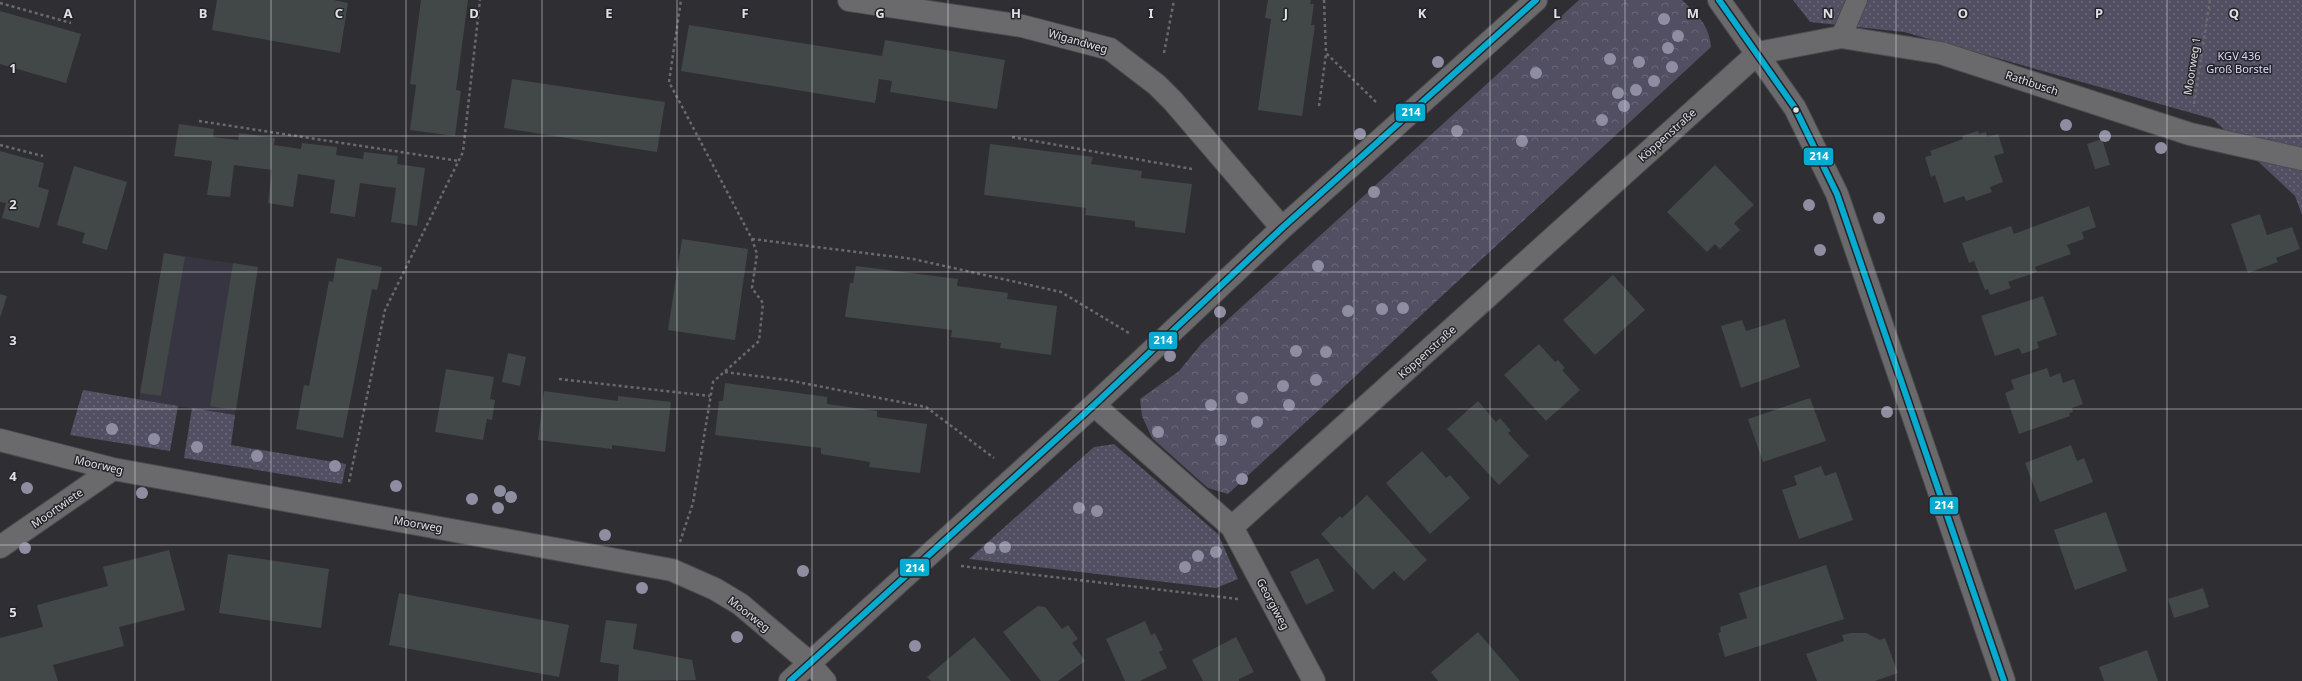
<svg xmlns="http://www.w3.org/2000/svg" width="2302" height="681" viewBox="0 0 2302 681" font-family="'Noto Sans',sans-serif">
<defs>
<pattern id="grass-dots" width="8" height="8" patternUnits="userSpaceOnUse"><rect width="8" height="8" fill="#514f61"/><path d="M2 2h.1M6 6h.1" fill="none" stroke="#6a6878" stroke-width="1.8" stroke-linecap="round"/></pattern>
<pattern id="park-crowns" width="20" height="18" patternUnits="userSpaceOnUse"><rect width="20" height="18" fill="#514f61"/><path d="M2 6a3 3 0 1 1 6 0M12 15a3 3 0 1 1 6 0" fill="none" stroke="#6a6878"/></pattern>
</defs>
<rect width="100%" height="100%" fill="#2f2e33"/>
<path fill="#373541" d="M164 253 258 267 235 415 139 400Z"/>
<path fill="url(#grass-dots)" d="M1793 0H2302V215L2295 196 2213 119 1904 32 1810 22Z
M83 390 178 406 170 451 70 435Z
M192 408 235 415 231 445 346 464 342 484 184 458Z
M1114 444 1218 534 1238 579 1216 588 969 559 1094 447Z"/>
<path fill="url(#park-crowns)" d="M1579 0H1682C1698 15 1709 25 1711 47L1228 494 1208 488 1152 438 1142 416 1140 399 1179 371 1202 343Z"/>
<path fill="#424847" d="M217 0H334L348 3 340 53 212 30Z
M421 0H468L456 90 461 91 455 136 410 130 416 85 410 84Z
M1268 0H1311L1310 4H1314L1311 25H1315L1302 116 1258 110 1271 19 1265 18Z
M0 11 81 34 66 83 0 64Z
M689 25 882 56 885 40 1005 60 997 109 890 92 892 81 879 79 875 103 681 71Z
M512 79 665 102 657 152 504 128Z
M179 124 214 129 213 137 238 140 239 133 275 138 274 145 301 149 302 143 337 147 336 155 363 159 364 152 398 156 397 164 425 168 417 226 391 222 396 188 360 183 355 217 330 213 335 180 298 174 293 207 268 203 272 170 234 165 230 197 207 195 212 161 174 156Z
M1978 131 1979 134 1986 132 1987 137 1998 134 2004 153 1994 156 2003 182 1990 187 1992 192 1966 201 1964 196 1944 203 1935 175 1931 177 1925 157 1932 155 1930 151 1963 139 1962 136Z
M2102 139 2110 165 2095 169 2087 144Z
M990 144 1093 157 1091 164 1142 171 1141 178 1192 184 1185 233 1135 227V221L1085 215 1086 208 984 195Z
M0 151 44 163 38 187 49 190 39 228 2 218 6 203 0 202Z
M1715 165 1754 205 1734 223 1740 230 1720 249 1715 244 1707 252 1667 212Z
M74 166 127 182 107 250 82 243 85 233 57 225Z
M2089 206 2096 227 2082 232 2084 239 2067 245 2071 254 2035 267 2037 272 2008 282 2011 288 1990 295 1988 289 1985 290 1974 261 1969 263 1962 243 2011 226 2014 234Z
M2260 214 2267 235 2292 227 2300 249 2276 258 2278 262 2248 273 2231 224Z
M682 239 748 249 735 340 668 330Z
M164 253 185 257 161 396 140 393Z
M337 258 382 267 377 290 372 289 343 438 296 429 304 385 309 386 329 281 333 282Z
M233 263 258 267 236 410 210 406Z
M856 266 958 279 957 286 1008 293 1007 299 1057 306 1051 355 1000 348 1001 343 951 337 952 330 845 317 850 283H853Z
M1613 275 1645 310 1595 355 1563 320Z
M0 294 7 296 0 318Z
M2043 296 2057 335 2037 342 2039 348 2022 354 2019 348 1995 356 1981 316Z
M1785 319 1800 367 1741 388 1721 326 1742 320 1746 331Z
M1539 344 1555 362 1558 360 1565 368 1562 370 1580 390 1546 421 1504 375Z
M508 353 526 357 520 386 502 382Z
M2047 368 2050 377 2060 373 2063 383 2074 379 2083 404 2072 408 2073 412 2069 413 2070 416 2019 434 2005 393 2014 389 2011 380Z
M446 369 494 377 490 399 495 400 492 420 487 419 483 440 435 432Z
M725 383 827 397V404L877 411V417L927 424 920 473 869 467 870 462 821 454V448L715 435 719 401H723Z
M544 391 618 401V396L671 402 665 452 612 445V449L538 440Z
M1810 398 1826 441 1763 462 1748 419Z
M1478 401 1496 422 1500 418 1511 431 1508 433 1529 456 1499 485 1447 429Z
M2071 445 2077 461 2084 458 2093 482 2040 502 2025 463Z
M1422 451 1446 478 1450 475 1470 498 1430 534 1386 483Z
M1821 466 1825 476 1836 472 1853 520 1799 539 1782 490 1797 485 1794 476Z
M1367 495 1427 560 1404 581 1394 571 1373 590 1321 534 1340 516 1342 518Z
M2106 512 2127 571 2075 590 2054 530Z
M169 550 185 610 119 627 124 646 53 665 58 681H0V638L43 627 37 605 108 586 103 567Z
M228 554 329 569 321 628 219 613Z
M1318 558 1334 591 1306 605 1290 572Z
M1826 565 1844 619 1725 657 1718 633 1721 632 1720 627 1747 618 1739 593Z
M2203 588 2209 607 2174 618 2168 599Z
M399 593 569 625 559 677 389 645Z
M1038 606 1045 607 1062 629 1068 625 1078 639 1072 643 1085 661 1058 681H1041L1003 632Z
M606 620 637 624 633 649 692 660 696 680 618 681 619 665 600 662Z
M1145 621 1151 635 1155 633 1163 650 1159 652 1167 668 1140 681H1125L1106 639Z
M1478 632 1520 681H1438L1431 672Z
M1851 633H1866L1880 640 1885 638 1898 673 1875 681H1817L1806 654 1844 641 1842 635Z
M974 637 1011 681H931L927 677Z
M1236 637 1254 672 1239 679V681H1203L1192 660Z
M2147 650 2158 681H2104L2099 667Z"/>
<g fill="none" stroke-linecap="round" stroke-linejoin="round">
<defs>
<path id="service" d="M1841 37 1857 0
M810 663 826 681"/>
<path id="minor" d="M849 0 1022 26 1110 49 1157 85 1173 101 1282 228
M1094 405 1232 527 1314 681
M0 440 113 469 672 570 715 589 740 604 810 663
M1232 527 1758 53 1841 37 1941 53 2190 134 2302 159
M0 547 113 469
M790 681 1094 405 1282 228 1536 0"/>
<path id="tertiary" d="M1719 0 1795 108 1837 194 2004 681"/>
</defs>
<use href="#service" stroke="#4c4c4f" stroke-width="22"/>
<use href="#minor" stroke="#4c4c4f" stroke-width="24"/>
<use href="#tertiary" stroke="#4c4c4f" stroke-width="24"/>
<path stroke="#6a6a6d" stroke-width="2.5" stroke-dasharray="3 3" stroke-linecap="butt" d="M1324 0 1326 53 1378 104
M0 3 71 23
M1164 53 1174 0
M2194 104 2210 0
M1319 106 1326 54
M199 121 459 161
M1012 137 1192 169
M0 145 43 156
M752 239 913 259 1061 292 1129 333
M725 372 787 380 926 407 994 458
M559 379 710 396
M349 482 385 310 463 152 480 0
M680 542 693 503 713 382 759 341 763 303 752 288 757 254 752 239 669 82 681 0
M961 566 1238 599"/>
<use href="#service" stroke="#6a6a6d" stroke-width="20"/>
<use href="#minor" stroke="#6a6a6d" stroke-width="22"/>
<use href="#tertiary" stroke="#6a6a6d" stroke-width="22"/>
<defs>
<path id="bus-1" d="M1719 0 1795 108 1837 194 2004 681
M790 681 1094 405 1282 228 1536 0"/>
</defs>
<use href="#bus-1" stroke="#24242a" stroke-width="9"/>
<use href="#bus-1" stroke="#06acd0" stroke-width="6"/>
</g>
<g fill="#8f8da2">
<circle cx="1664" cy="19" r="6"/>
<circle cx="1678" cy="36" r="6"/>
<circle cx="1668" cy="48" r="6"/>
<circle cx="1610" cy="59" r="6"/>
<circle cx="1438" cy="62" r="6"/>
<circle cx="1639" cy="62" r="6"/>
<circle cx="1672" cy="67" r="6"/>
<circle cx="1536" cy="73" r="6"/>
<circle cx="1654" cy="81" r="6"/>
<circle cx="1636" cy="90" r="6"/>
<circle cx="1618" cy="93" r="6"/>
<circle cx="1624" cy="106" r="6"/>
<circle cx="1602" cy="120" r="6"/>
<circle cx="2066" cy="125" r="6"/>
<circle cx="1457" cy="131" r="6"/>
<circle cx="1360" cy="134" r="6"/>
<circle cx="2105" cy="136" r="6"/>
<circle cx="1522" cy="141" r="6"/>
<circle cx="2161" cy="148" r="6"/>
<circle cx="1374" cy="192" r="6"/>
<circle cx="1809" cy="205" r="6"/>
<circle cx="1879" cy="218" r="6"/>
<circle cx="1820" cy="250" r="6"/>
<circle cx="1318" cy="266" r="6"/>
<circle cx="1403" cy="308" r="6"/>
<circle cx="1382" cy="309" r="6"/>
<circle cx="1348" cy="311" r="6"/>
<circle cx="1220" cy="312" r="6"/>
<circle cx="1296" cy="351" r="6"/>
<circle cx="1326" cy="352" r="6"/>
<circle cx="1170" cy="356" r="6"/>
<circle cx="1316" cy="380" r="6"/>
<circle cx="1283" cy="386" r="6"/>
<circle cx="1242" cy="398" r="6"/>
<circle cx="1211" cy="405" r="6"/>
<circle cx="1289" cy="405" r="6"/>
<circle cx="1887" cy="412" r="6"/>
<circle cx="1257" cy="422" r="6"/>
<circle cx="112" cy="429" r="6"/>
<circle cx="1158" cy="432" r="6"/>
<circle cx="154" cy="439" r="6"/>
<circle cx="1221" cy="440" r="6"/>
<circle cx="197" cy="447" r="6"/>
<circle cx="257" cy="456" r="6"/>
<circle cx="335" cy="466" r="6"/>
<circle cx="1242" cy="479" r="6"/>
<circle cx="396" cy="486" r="6"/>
<circle cx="27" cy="488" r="6"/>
<circle cx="500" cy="491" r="6"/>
<circle cx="142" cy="493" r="6"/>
<circle cx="511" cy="497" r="6"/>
<circle cx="472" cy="499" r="6"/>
<circle cx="498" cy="508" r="6"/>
<circle cx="1079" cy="508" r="6"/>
<circle cx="1097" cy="511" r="6"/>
<circle cx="605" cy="535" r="6"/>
<circle cx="1005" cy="547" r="6"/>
<circle cx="25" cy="548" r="6"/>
<circle cx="990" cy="548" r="6"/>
<circle cx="1216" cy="552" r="6"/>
<circle cx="1198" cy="556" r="6"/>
<circle cx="1185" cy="567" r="6"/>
<circle cx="803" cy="571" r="6"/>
<circle cx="642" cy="588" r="6"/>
<circle cx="737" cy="637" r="6"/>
<circle cx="915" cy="646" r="6"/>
</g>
<path fill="none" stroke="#e1e1e5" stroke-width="1" stroke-opacity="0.55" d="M135 0V681M271 0V681M406 0V681M542 0V681M677 0V681M812 0V681M948 0V681M1083 0V681M1219 0V681M1354 0V681M1490 0V681M1625 0V681M1760 0V681M1896 0V681M2031 0V681M2167 0V681M0 136H2302M0 272H2302M0 409H2302M0 545H2302"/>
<circle fill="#e1e1e5" stroke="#24242a" stroke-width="1.5" cx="1796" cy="110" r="3.5"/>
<g text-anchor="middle" stroke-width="3" stroke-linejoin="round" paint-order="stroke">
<g font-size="11" fill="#e1e1e5" stroke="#24242a">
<text transform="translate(1078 41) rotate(16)" y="4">Wigandweg</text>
<text transform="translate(2192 66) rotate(-81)" y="4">Moorweg 1</text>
<text transform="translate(2032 83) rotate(18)" y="4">Rathbusch</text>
<text transform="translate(1667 135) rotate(-42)" y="4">Köppenstraße</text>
<text transform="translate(1427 352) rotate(-42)" y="4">Köppenstraße</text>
<text transform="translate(99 465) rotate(13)" y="4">Moorweg</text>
<text transform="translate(57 508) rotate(-35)" y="4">Moortwiete</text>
<text transform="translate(418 524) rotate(10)" y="4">Moorweg</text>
<text transform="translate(1273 604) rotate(62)" y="4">Georgiweg</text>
<text transform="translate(749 614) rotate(38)" y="4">Moorweg</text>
</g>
<g font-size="11" fill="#dedafc" stroke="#24242a">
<text x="2239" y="60">KGV 436<tspan x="2239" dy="13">Groß Borstel</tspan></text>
</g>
</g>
<g font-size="13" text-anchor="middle" font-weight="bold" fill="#e1e1e5" stroke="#24242a" stroke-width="3" stroke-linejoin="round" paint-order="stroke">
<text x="68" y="18">A</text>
<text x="203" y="18">B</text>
<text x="339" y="18">C</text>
<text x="474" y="18">D</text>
<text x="609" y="18">E</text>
<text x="745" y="18">F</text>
<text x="880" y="18">G</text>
<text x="1016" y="18">H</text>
<text x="1151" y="18">I</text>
<text x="1286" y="18">J</text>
<text x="1422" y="18">K</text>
<text x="1557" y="18">L</text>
<text x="1693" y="18">M</text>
<text x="1828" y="18">N</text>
<text x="1963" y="18">O</text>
<text x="2099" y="18">P</text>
<text x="2234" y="18">Q</text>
<text x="13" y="73">1</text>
<text x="13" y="209">2</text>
<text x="13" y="345">3</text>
<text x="13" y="481">4</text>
<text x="13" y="617">5</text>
</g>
<g stroke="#24242a" stroke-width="1.5">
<rect x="1395" y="103" width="31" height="19" rx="4" fill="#06acd0"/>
<rect x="1803" y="147" width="31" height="19" rx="4" fill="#06acd0"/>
<rect x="1148" y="331" width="30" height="19" rx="4" fill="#06acd0"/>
<rect x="1929" y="496" width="30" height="19" rx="4" fill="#06acd0"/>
<rect x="899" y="558" width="31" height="19" rx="4" fill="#06acd0"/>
</g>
<g font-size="11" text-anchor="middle" font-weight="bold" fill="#fff">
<text x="1411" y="116">214</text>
<text x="1819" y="160">214</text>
<text x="1163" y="344">214</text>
<text x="1944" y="509">214</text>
<text x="915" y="572">214</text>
</g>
</svg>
